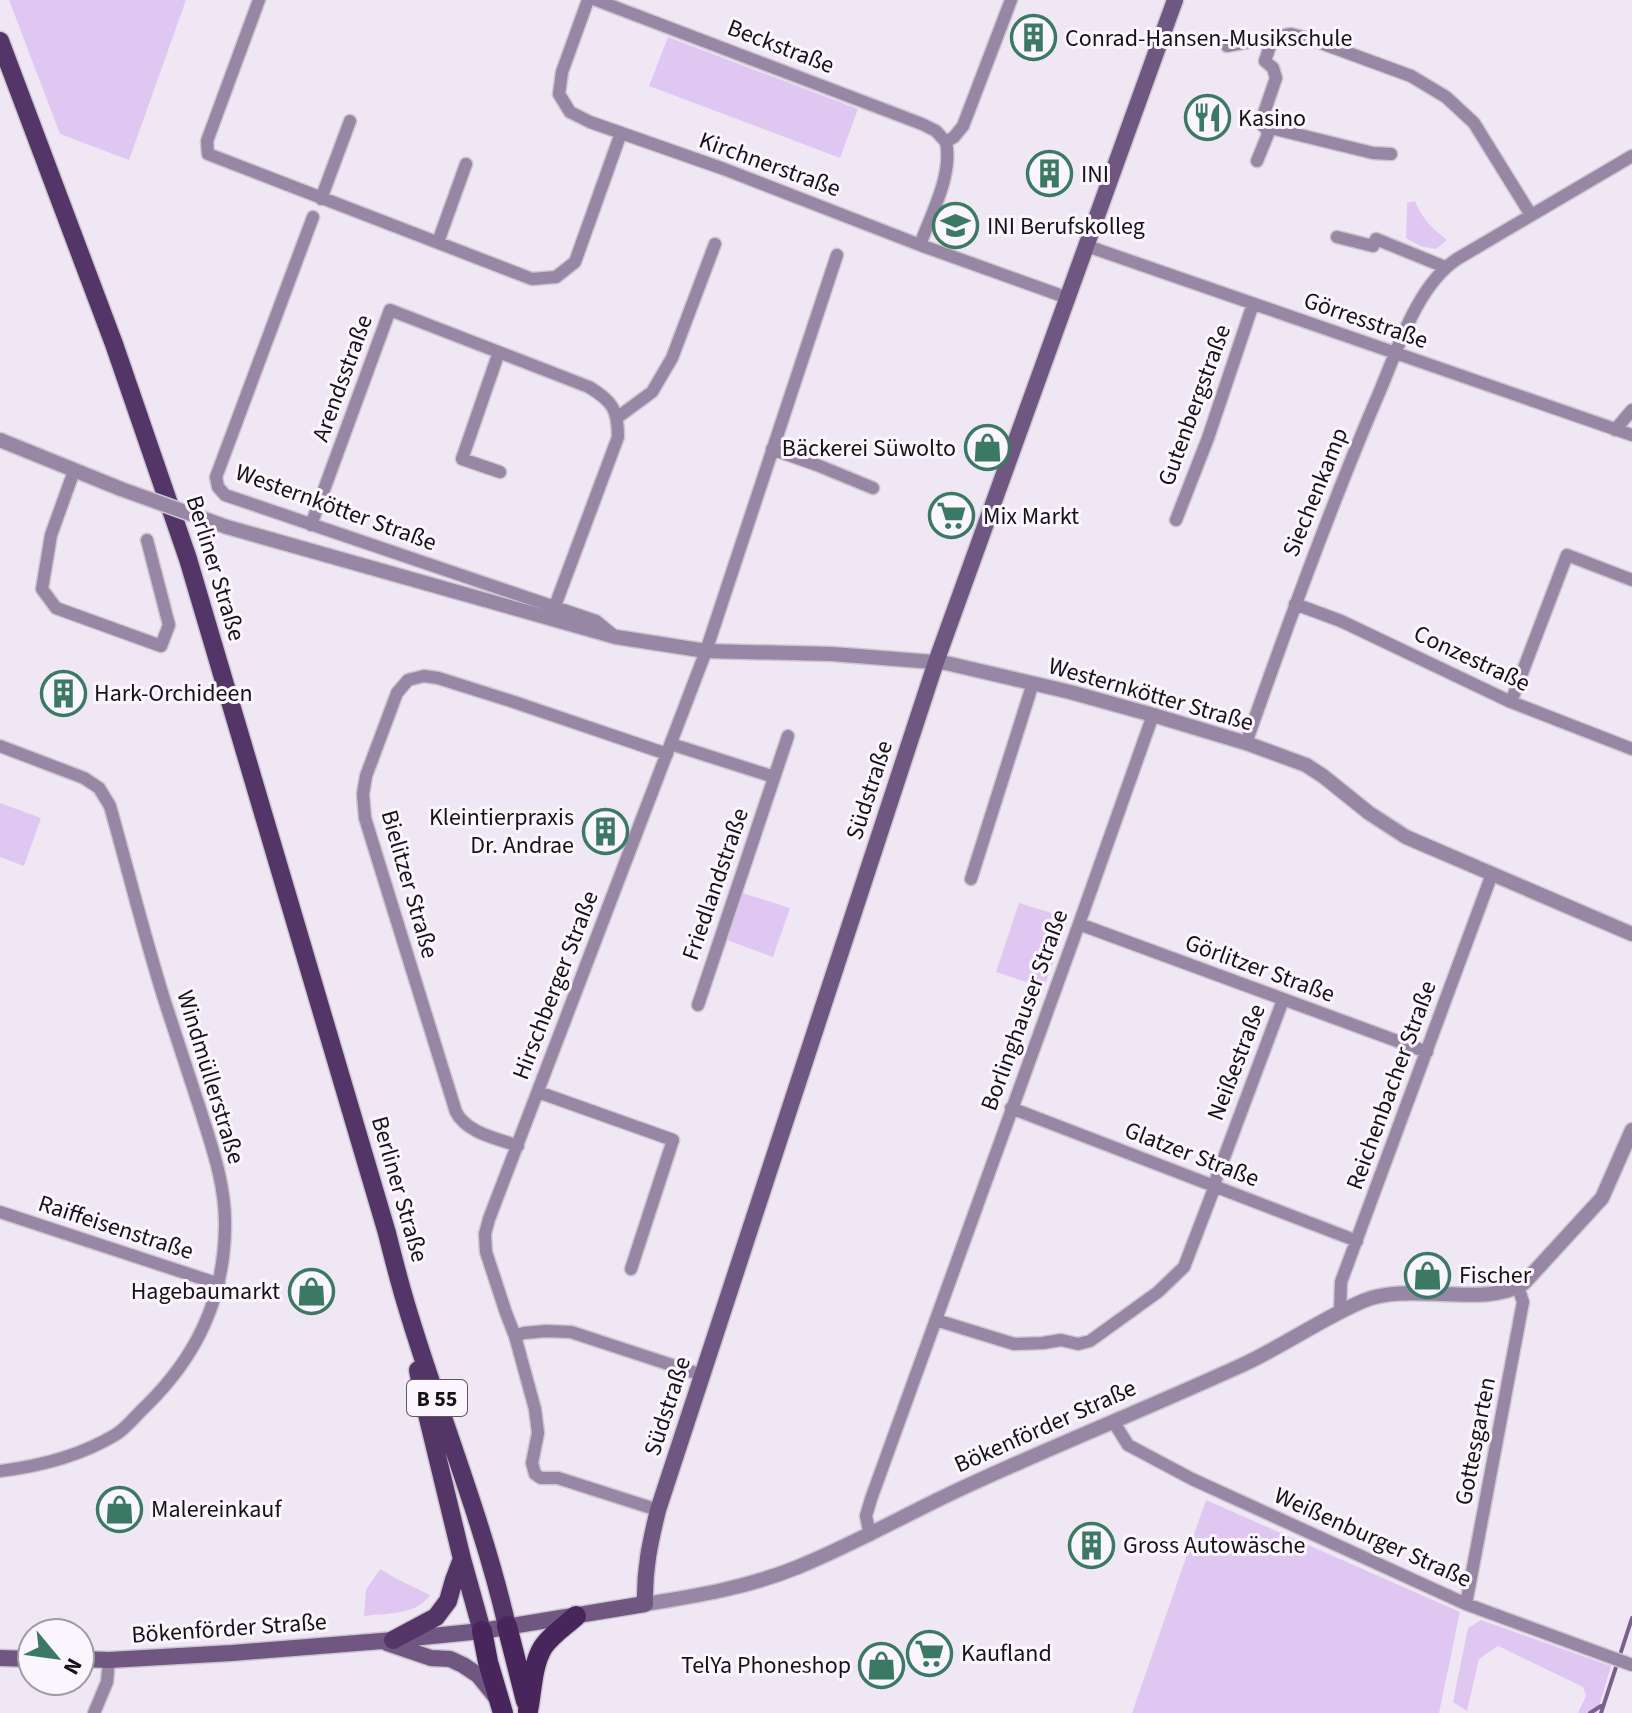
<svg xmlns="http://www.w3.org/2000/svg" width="1632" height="1713" viewBox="0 0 1632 1713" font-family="'Source Sans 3',sans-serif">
<rect width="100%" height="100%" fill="#efe8f4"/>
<path fill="#e0c7f1" d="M9 0H186L129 160 60 134Z
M668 37 858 109 840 158 649 86Z
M1415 201C1423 220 1431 227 1447 240L1436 249 1420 246 1406 238 1407 203Z
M0 803 41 818 24 866 0 857Z
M743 893 790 908 773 957 727 940Z
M1019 903 1068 918 1044 988 996 972Z
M1206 1500 1460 1612 1439 1713H1132Z
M380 1569 397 1579 430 1595C416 1616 386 1613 364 1616L366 1590Z
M1481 1620 1611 1666 1597 1713H1578L1586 1696 1583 1687 1498 1646 1479 1659 1467 1711 1453 1702 1468 1628Z"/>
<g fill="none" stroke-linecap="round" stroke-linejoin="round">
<path stroke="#7c5f8e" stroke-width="4" d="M1590 1713 1601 1706
M1601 1713 1632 1618"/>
<defs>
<path id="minor" d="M259 0 207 141 208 154 532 279 556 277 575 262 621 133
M588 0 562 72 559 94 570 112 590 122 724 169 920 245 1068 298
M596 0 922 124 936 131 946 142
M1227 46 1291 34 1310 39 1411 76 1446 97 1474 123 1531 215
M1263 126 1373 153 1391 154
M1257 161 1268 134 1262 119 1276 78 1273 68 1265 61 1273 37
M321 199 350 121
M313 217 216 477 218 487 225 495 596 621 613 635
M1337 237 1373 246 1376 239 1445 267
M438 242 466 164
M920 245C931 214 953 175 946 142L954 137 963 126 1011 0
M1087 246 1632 435
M499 352 462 459 500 472
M618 417 652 392 672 358 715 244
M1615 430 1632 410
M772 449 817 465 873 488
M74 471 51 535 42 589 56 608 161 646 169 625 147 540
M1176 520 1208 438 1253 304
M311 525 390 310 589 387C612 401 618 409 618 437L555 606
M1295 604 1341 621 1511 702 1632 749
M1511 702 1567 555 1632 580
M1246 743C1287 627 1328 513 1376 400 1396 355 1415 287 1457 259L1632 156
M671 744 774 777
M0 746 84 778 99 788 110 806C128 870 144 935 164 999 176 1036 188 1072 200 1109 212 1147 226 1186 225 1227 224 1299 197 1356 146 1406 136 1415 127 1428 115 1435 80 1456 41 1466 0 1471
M971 879 1033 683
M1079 924 1427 1052
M698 1005 788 736
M538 1092 673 1140 631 1269
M1011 1108 1357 1241
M518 1146C496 1138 467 1133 456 1112L365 818 363 794 366 776 397 693 408 680 424 676 438 678 514 702 667 754
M0 1212 219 1284
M1340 1312 1341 1282 1492 874
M936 1320 1014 1344 1043 1343 1061 1340 1078 1344 1090 1341 1158 1292 1184 1267 1215 1186 1216 1179 1283 1000
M515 1336 524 1333 546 1331 571 1332 702 1375
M1113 1421 1128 1445 1192 1479 1466 1604 1632 1665
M658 1510 558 1478H541L535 1474 532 1463 538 1433 535 1409 515 1336 506 1313 486 1252 485 1234 489 1219 706 651 837 255
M870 1535 866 1516 871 1499 1079 924 1153 715
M1466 1604 1523 1302 1518 1287
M94 1713 107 1682 109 1660"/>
<path id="tertiary" d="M0 440 121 489
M227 527 616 637 706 651 832 654 946 663 1070 692 1153 715 1246 743 1306 765 1323 776 1369 813 1406 837 1632 934
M645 1604C697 1596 749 1587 798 1567 852 1545 903 1516 956 1491 1050 1447 1146 1409 1240 1366 1282 1347 1321 1319 1363 1301 1409 1281 1486 1309 1524 1283L1602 1198 1632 1130"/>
<path id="secondary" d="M387 1643 431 1658 450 1659 463 1665 478 1675 495 1696
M0 1658 32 1659
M80 1659 109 1660 232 1653 382 1641 482 1631 645 1604C644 1570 650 1543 658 1510L936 662 1175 0"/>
<path id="primary" d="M0 41 114 344 188 559 387 1233C393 1257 399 1281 406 1304 438 1412 482 1517 507 1626
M418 1370 425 1406 462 1559 482 1631
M393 1640 436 1617 448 1601 454 1580 462 1559"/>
<path id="trunk" d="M507 1626 526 1701
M482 1631 488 1662 503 1713
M528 1711C532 1691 532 1665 543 1647 551 1635 565 1626 576 1616"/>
</defs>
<use href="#minor" stroke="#ccc6d1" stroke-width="15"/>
<use href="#tertiary" stroke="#ccc6d1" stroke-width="17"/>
<use href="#secondary" stroke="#ccc6d1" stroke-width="19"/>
<use href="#primary" stroke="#ccc6d1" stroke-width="21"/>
<use href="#trunk" stroke="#ccc6d1" stroke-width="23"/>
<use href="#minor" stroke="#9887a4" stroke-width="12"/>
<use href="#tertiary" stroke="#9887a4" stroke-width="14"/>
<use href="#secondary" stroke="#705781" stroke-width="16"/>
<use href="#primary" stroke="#543567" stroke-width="18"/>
<use href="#trunk" stroke="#48265c" stroke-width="20"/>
<defs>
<path id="tertiary-bridge" d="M121 489 227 527"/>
</defs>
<use href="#tertiary-bridge" stroke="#ccc6d1" stroke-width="17" stroke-linecap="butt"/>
<use href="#tertiary-bridge" stroke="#9887a4" stroke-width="14"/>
</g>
<defs>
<symbol id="building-ring" viewBox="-11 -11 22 22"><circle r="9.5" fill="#fbf6fe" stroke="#3c7964" stroke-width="1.5"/><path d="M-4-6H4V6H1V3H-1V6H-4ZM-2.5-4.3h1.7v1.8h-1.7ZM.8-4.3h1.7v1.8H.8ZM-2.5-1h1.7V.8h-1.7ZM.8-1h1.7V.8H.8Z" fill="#3c7964"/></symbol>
<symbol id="restaurant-ring" viewBox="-11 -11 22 22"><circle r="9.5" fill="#fbf6fe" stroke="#3c7964" stroke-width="1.5"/><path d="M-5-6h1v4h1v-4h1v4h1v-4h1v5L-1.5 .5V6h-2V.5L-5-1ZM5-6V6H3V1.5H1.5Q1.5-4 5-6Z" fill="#3c7964"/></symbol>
<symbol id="school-ring" viewBox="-11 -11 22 22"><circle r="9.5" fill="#fbf6fe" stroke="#3c7964" stroke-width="1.5"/><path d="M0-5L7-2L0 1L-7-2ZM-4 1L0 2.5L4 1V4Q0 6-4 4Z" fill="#3c7964"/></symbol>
<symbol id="shop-ring" viewBox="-11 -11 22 22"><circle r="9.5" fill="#fbf6fe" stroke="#3c7964" stroke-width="1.5"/><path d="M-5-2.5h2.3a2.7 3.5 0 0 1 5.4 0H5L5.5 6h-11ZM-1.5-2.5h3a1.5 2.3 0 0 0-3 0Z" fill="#3c7964"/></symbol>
<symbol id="supermarket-ring" viewBox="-11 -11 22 22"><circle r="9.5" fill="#fbf6fe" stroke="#3c7964" stroke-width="1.5"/><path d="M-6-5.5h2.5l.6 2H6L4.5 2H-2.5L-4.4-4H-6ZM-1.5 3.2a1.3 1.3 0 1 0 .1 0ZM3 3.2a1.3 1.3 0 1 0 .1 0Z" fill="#3c7964"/></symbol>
</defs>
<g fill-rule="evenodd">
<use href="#building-ring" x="1008" y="12" width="51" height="51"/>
<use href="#restaurant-ring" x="1182" y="92" width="51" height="51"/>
<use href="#building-ring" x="1024" y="148" width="51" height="51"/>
<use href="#school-ring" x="930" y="200" width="51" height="51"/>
<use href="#shop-ring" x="962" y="422" width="51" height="51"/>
<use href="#supermarket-ring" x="926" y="490" width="51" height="51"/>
<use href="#building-ring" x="38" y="668" width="51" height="51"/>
<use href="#building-ring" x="580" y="806" width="51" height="51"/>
<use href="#shop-ring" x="1402" y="1250" width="51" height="51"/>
<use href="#shop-ring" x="286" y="1266" width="51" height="51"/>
<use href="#shop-ring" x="94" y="1484" width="51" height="51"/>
<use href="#building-ring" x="1066" y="1520" width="51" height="51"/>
<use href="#supermarket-ring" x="904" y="1628" width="51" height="51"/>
<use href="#shop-ring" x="856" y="1640" width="51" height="51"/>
</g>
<g text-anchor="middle" stroke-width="6" stroke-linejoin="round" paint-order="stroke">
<rect fill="#fbf6fe" stroke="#5b575c" stroke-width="2" x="407" y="1380" width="60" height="36" rx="6"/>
<g font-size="22" font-weight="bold" fill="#161317">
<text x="437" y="1406">B 55</text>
</g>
<g font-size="24" fill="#161317" stroke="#fbf6fe" text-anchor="start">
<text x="1065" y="46">Conrad-Hansen-Musikschule</text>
<text x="1238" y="126">Kasino</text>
<text x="1081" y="182">INI</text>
<text x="987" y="234">INI Berufskolleg</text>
<text x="956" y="456" text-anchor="end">Bäckerei Süwolto</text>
<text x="983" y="524">Mix Markt</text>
<text x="94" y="701">Hark-Orchideen</text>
<text x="574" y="825" text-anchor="end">Kleintierpraxis<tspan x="574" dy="28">Dr. Andrae</tspan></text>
<text x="1459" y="1283">Fischer</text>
<text x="280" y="1299" text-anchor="end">Hagebaumarkt</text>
<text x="151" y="1517">Malereinkauf</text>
<text x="1123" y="1553">Gross Autowäsche</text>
<text x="961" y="1661">Kaufland</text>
<text x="851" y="1673" text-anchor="end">TelYa Phoneshop</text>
</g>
<g font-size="24" fill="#161317" stroke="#fbf6fe">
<text transform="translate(781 46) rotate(21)" y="8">Beckstraße</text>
<text transform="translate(770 164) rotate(20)" y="8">Kirchnerstraße</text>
<text transform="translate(1366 320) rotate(19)" y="8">Görresstraße</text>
<text transform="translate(342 378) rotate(-70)" y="8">Arendsstraße</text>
<text transform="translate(1194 405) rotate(-70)" y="8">Gutenbergstraße</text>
<text transform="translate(1315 492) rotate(-68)" y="8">Siechenkamp</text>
<text transform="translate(336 507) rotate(20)" y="8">Westernkötter Straße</text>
<text transform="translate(216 568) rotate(73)" y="8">Berliner Straße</text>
<text transform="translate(1472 658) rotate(25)" y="8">Conzestraße</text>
<text transform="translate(1151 694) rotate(16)" y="8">Westernkötter Straße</text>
<text transform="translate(869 790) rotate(-72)" y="8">Südstraße</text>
<text transform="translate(410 884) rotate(74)" y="8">Bielitzer Straße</text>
<text transform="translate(715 884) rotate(-71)" y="8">Friedlandstraße</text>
<text transform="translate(1260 968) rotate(20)" y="8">Görlitzer Straße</text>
<text transform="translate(555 985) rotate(-69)" y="8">Hirschberger Straße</text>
<text transform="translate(1024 1010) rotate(-70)" y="8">Borlinghauser Straße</text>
<text transform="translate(1236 1062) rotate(-69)" y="8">Neißestraße</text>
<text transform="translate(211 1077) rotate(73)" y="8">Windmüllerstraße</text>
<text transform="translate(1391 1085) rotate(-70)" y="8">Reichenbacher Straße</text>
<text transform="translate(1192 1154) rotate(21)" y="8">Glatzer Straße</text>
<text transform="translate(400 1189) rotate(74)" y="8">Berliner Straße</text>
<text transform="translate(116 1227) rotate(18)" y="8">Raiffeisenstraße</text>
<text transform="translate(667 1406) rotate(-72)" y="8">Südstraße</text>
<text transform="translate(1045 1426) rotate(-24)" y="8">Bökenförder Straße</text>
<text transform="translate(1475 1441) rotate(-79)" y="8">Gottesgarten</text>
<text transform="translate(1373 1537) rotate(24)" y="8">Weißenburger Straße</text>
<text transform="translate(229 1628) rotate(-4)" y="8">Bökenförder Straße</text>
</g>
</g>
<g transform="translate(56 1657) rotate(119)"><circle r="38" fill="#fbf6fe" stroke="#9f9ba2" stroke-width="2"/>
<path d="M0-6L14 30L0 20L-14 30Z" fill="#3c7964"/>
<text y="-12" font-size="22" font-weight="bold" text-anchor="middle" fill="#161317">N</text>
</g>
</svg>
